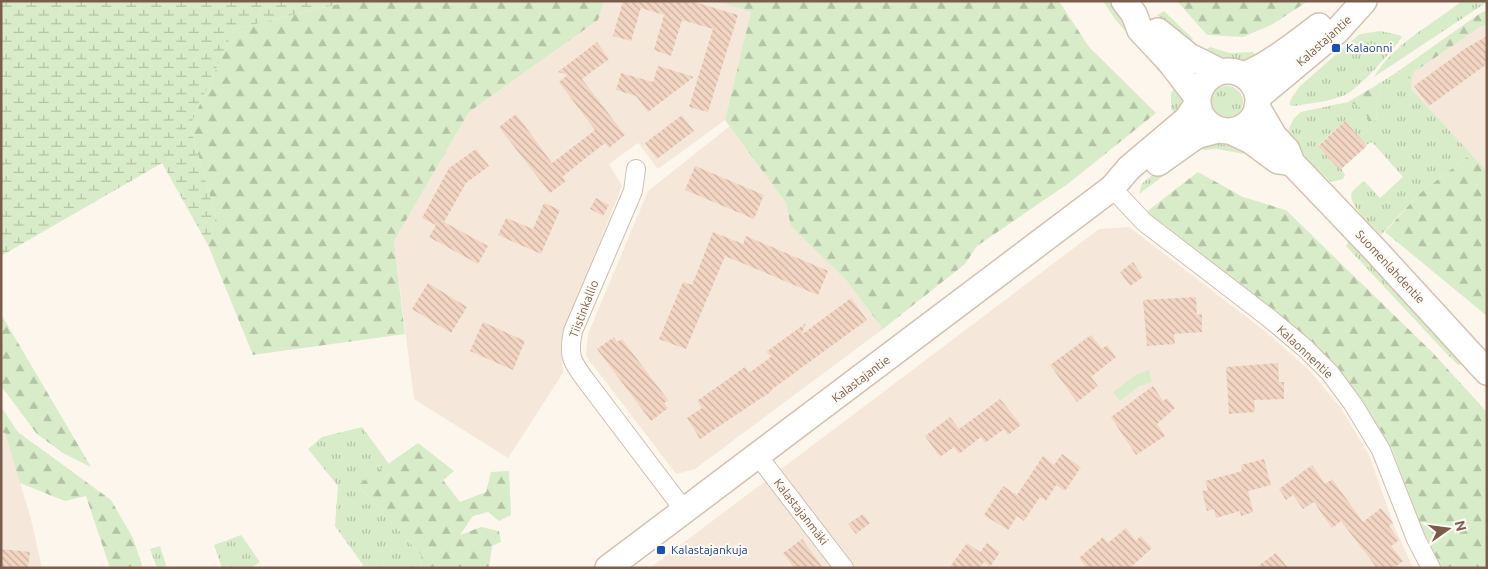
<svg xmlns="http://www.w3.org/2000/svg" width="1488" height="569" viewBox="0 0 1488 569" font-family="Ubuntu,sans-serif">
<defs>
<pattern id="grass-tufts" width="24" height="20" patternUnits="userSpaceOnUse" patternTransform="scale(1.25)"><rect width="24" height="20" fill="#d8ecc9"/><path d="M3 7l-1-3M5 7V3M7 7l1-3M15 17l-1-3M17 17v-4M19 17l1-3" fill="none" stroke="#b4c2a5"/></pattern>
<pattern id="forest-firs" width="22" height="20" patternUnits="userSpaceOnUse" patternTransform="scale(1.25)"><rect width="22" height="20" fill="#d8ecc9"/><path d="M5 1l3.5 6h-7zM16 11l3.5 6h-7z" fill="#b4c2a5"/></pattern>
<pattern id="wetland-marsh" width="20" height="14" patternUnits="userSpaceOnUse" patternTransform="scale(1.25)"><rect width="20" height="14" fill="#d8ecc9"/><path d="M1 5h8M5 5V1M11 12h8M15 12V8" fill="none" stroke="#b4c2a5"/></pattern>
<pattern id="building-back-hatch" width="6" height="6" patternUnits="userSpaceOnUse" patternTransform="scale(1.25)"><rect width="6" height="6" fill="#f3d5c3"/><path d="M-1 5l2 2M0 0l6 6M5-1l2 2" fill="none" stroke="#cab0a1"/></pattern>
</defs>
<rect width="100%" height="100%" fill="#fdf6ec"/>
<path fill="#f5e8da" d="M604 1H718L752 11 725 120 658 169 638 143 609 164 622 186 561 341 563 373 508 458 414 399 394 241 469 112 598 20Z
M1487 25V171L1410 89 1414 72 1480 27Z
M730 126 786 203 792 226 846 280 883 329 695 469 676 474 586 356 588 334 648 191Z
M1129 227 1265 331 1309 370 1341 408 1369 455 1395 528 1413 568H650L1099 229Z
M1 432H5L31 519 42 568H1Z"/>
<path fill="url(#grass-tufts)" d="M1103 1H1112L1168 68 1162 75 1115 19Z
M1462 1 1487 2 1374 77C1393 44 1433 24 1462 1Z
M1164 11 1193 39 1187 46 1172 33 1157 15Z
M1380 31 1399 35 1402 37C1393 50 1359 89 1345 95 1329 102 1311 103 1295 106L1289 105 1292 97 1300 86 1348 44 1360 34Z
M1210 47 1230 53 1253 52 1259 61C1239 65 1223 61 1204 55L1206 50Z
M1397 72 1412 80 1411 89 1471 154 1418 195 1381 235C1374 227 1346 204 1352 192 1355 188 1360 184 1364 181L1380 198 1403 177 1372 142 1366 145 1345 121 1318 145 1340 170 1341 168 1345 175 1343 179 1331 182 1284 139 1294 118 1301 112 1348 102 1359 105 1366 113 1370 123 1378 118 1376 105 1381 90 1380 83Z
M1211 102a16 16 0 1 1 32 0a16 16 0 1 1-32 0Z
M1176 87 1184 99 1177 116 1171 109V93Z
M1221 140 1248 150 1245 154 1217 149 1203 150 1197 142Z
M1182 153 1186 159 1139 194 1142 184 1146 180Z
M1348 242H1350L1359 249 1464 363 1458 365 1446 353 1346 246Z
M362 427 389 464 358 485 421 555 422 568H361L363 565 335 526 338 486 308 449 322 437Z
M241 535 260 562 251 568H222L214 545Z
M160 546 167 568H157L150 549Z"/>
<path fill="url(#forest-firs)" d="M351 1H604L598 20 469 112 394 241 405 334 253 355 208 245 216 217 190 126 234 29Z
M718 1H1059L1089 47 1156 113 1069 183 977 246 965 264 883 329 846 280 791 226 786 203 725 120 751 12Z
M1177 1H1308L1273 24 1243 37 1207 35Z
M1487 10V25L1480 27 1414 72 1412 80 1397 72 1479 14Z
M1380 83 1381 90 1376 105 1378 118 1370 123C1365 110 1361 106 1348 102Z
M1471 154 1487 171V316L1385 232 1418 195Z
M1198 172 1243 197 1286 210 1432 352 1487 412V568H1441L1419 522 1392 449 1360 397 1325 357 1145 213Z
M1 314 91 467 63 453 37 434 1 386Z
M1 407 18 432 111 500 133 538 143 568H110L86 496 65 501 20 483 5 433 1 432Z
M418 443 454 471 443 480 460 502 486 492 491 472 509 471 511 515 499 521 488 512 473 516 460 535 481 527 499 531 501 542 492 546 489 568H422L421 555 358 485Z"/>
<path fill="url(#wetland-marsh)" d="M1 1H351L234 29 190 126 216 217 208 245 162 163 1 256Z"/>
<path fill="#d8ecc9" d="M1149 370 1152 382 1139 386 1120 401 1113 392 1136 375Z"/>
<path fill="url(#building-back-hatch)" d="M623 1H691L738 15 708 112 689 107 713 29 682 20 671 56 654 50 664 15 641 8 631 41 613 36Z
M1487 36V64L1429 106 1414 86 1466 48Z
M597 42 609 59 582 79 625 135 609 148 605 143 562 177 566 181 550 193 499 127 516 114 552 163 595 130 559 82 568 75 558 72Z
M658 66 694 77 648 112 636 96 616 90 621 73 653 82Z
M682 115 694 131 657 159 645 143Z
M1345 121 1367 146 1340 170 1318 146Z
M476 149 489 166 466 183 444 222 488 246 478 264 429 237 436 225 422 218 449 168Z
M695 166 764 195 754 219 685 190Z
M596 198 609 205 603 216 590 209Z
M544 203 560 210 541 254 498 235 506 218 533 229Z
M713 232 743 244 746 236 828 271 818 295 725 256 686 349 659 339 683 282 692 285Z
M1133 262 1143 277 1130 286 1120 272Z
M428 283 467 307 451 333 412 309Z
M1196 297 1197 315 1202 314V332L1174 334 1175 344 1147 346 1143 300Z
M851 298 867 320 771 390 772 391 700 439 687 418 702 408 697 401 745 367 749 373 772 356 766 352 806 323 801 335Z
M483 322 525 341 513 370 470 351Z
M1091 335 1102 349 1107 345 1116 357 1091 377 1098 386 1077 402 1050 365Z
M614 337 617 342 622 339 668 400 664 403 668 408 651 421 597 349Z
M1278 363 1279 382H1284V399L1254 400 1255 412 1229 414 1226 367Z
M1153 386 1163 401 1167 398 1175 408 1157 424 1165 436 1136 455 1111 417Z
M1000 399 1021 425 1008 435 1004 429 985 443 981 437 959 454 954 447 940 457 925 436 950 417 959 429Z
M1062 454 1081 467 1065 491 1056 485 1046 501 1040 497 1024 521 1017 516 1008 530 984 515 1003 486 1017 495 1043 456 1054 465Z
M1264 459 1271 485 1248 491 1253 512 1241 516 1240 511 1216 518 1214 509 1207 511 1202 491 1208 490 1205 481 1242 471 1241 465Z
M1312 465 1325 484 1332 479 1363 522 1381 508 1393 523 1389 526 1399 540 1391 546 1403 561 1394 568H1377L1341 521 1332 528 1314 502 1303 509 1293 495 1286 500 1279 489Z
M863 514 870 523 856 534 848 524Z
M1126 528 1136 541 1141 536 1152 548 1130 568H1087L1079 558 1103 537 1108 543Z
M802 539 823 568H794L783 553Z
M967 543 980 552 987 543 1000 552 990 567 984 562 980 568H949Z
M1 549 30 552 28 568H1Z
M1276 553 1288 568H1255Z"/>
<g fill="none" stroke-linecap="round" stroke-linejoin="round">
<defs>
<path id="minor" d="M636 169 633 191 573 331C568 356 571 361 587 382L684 510
M1112 188 1144 222 1269 318 1306 349 1330 373 1353 404 1381 450 1416 539 1431 568
M758 456 844 568"/>
<path id="secondary" d="M1124 1 1134 14 1140 30 1170 62 1197 97
M1158 31 1189 56 1219 71
M1198 101a30 30 0 1 1 60 0a30 30 0 1 1-60 0Z
M1244 75C1272 63 1295 44 1319 26
M1258 97 1336 32 1364 1
M1257 107 1274 136 1287 150 1292 163 1377 252 1487 372
M1230 131 1251 141 1278 161 1292 163
M1158 163 1196 136 1218 130
M608 568 1112 188 1129 168 1187 119 1197 104"/>
</defs>
<use href="#minor" stroke="#d1beb0" stroke-width="20"/>
<use href="#secondary" stroke="#d6c0b0" stroke-width="28"/>
<use href="#minor" stroke="#fff" stroke-width="18"/>
<use href="#secondary" stroke="#fff" stroke-width="25"/>
</g>
<g fill="#1a4fb4" stroke="#fffaf3" stroke-width="2">
<rect x="1331" y="43" width="10" height="10" rx="2.5"/>
<rect x="656" y="545" width="10" height="10" rx="2.5"/>
</g>
<g text-anchor="middle" stroke-width="4" stroke-linejoin="round" paint-order="stroke">
<g font-size="12" fill="#7a5c4d" stroke="#fffaf3">
<text transform="translate(1324 41) rotate(-42)" y="4">Kalastajantie</text>
<text transform="translate(1390 267) rotate(47)" y="4">Suomenlahdentie</text>
<text transform="translate(584 309) rotate(-69)" y="4">Tiistinkallio</text>
<text transform="translate(1305 352) rotate(43)" y="4">Kalaonnentie</text>
<text transform="translate(861 379) rotate(-37)" y="4">Kalastajantie</text>
<text transform="translate(801 512) rotate(52)" y="4">Kalastajanmäki</text>
</g>
<g font-size="12" fill="#164399" stroke="#fffaf3" text-anchor="start">
<text x="1346" y="52">Kalaonni</text>
<text x="671" y="554">Kalastajankuja</text>
</g>
</g>
<rect width="1488" height="569" fill="none" stroke="#7a5c4d" stroke-width="5"/>
<g transform="translate(1448 529) rotate(76)" stroke="#fffaf3" stroke-width="4" paint-order="stroke">
<path d="M0-4L9 19L0 12L-9 19Z" fill="#7a5c4d"/>
<text y="-8" font-size="14" font-weight="bold" text-anchor="middle" fill="#7a5c4d">N</text>
</g>
</svg>
